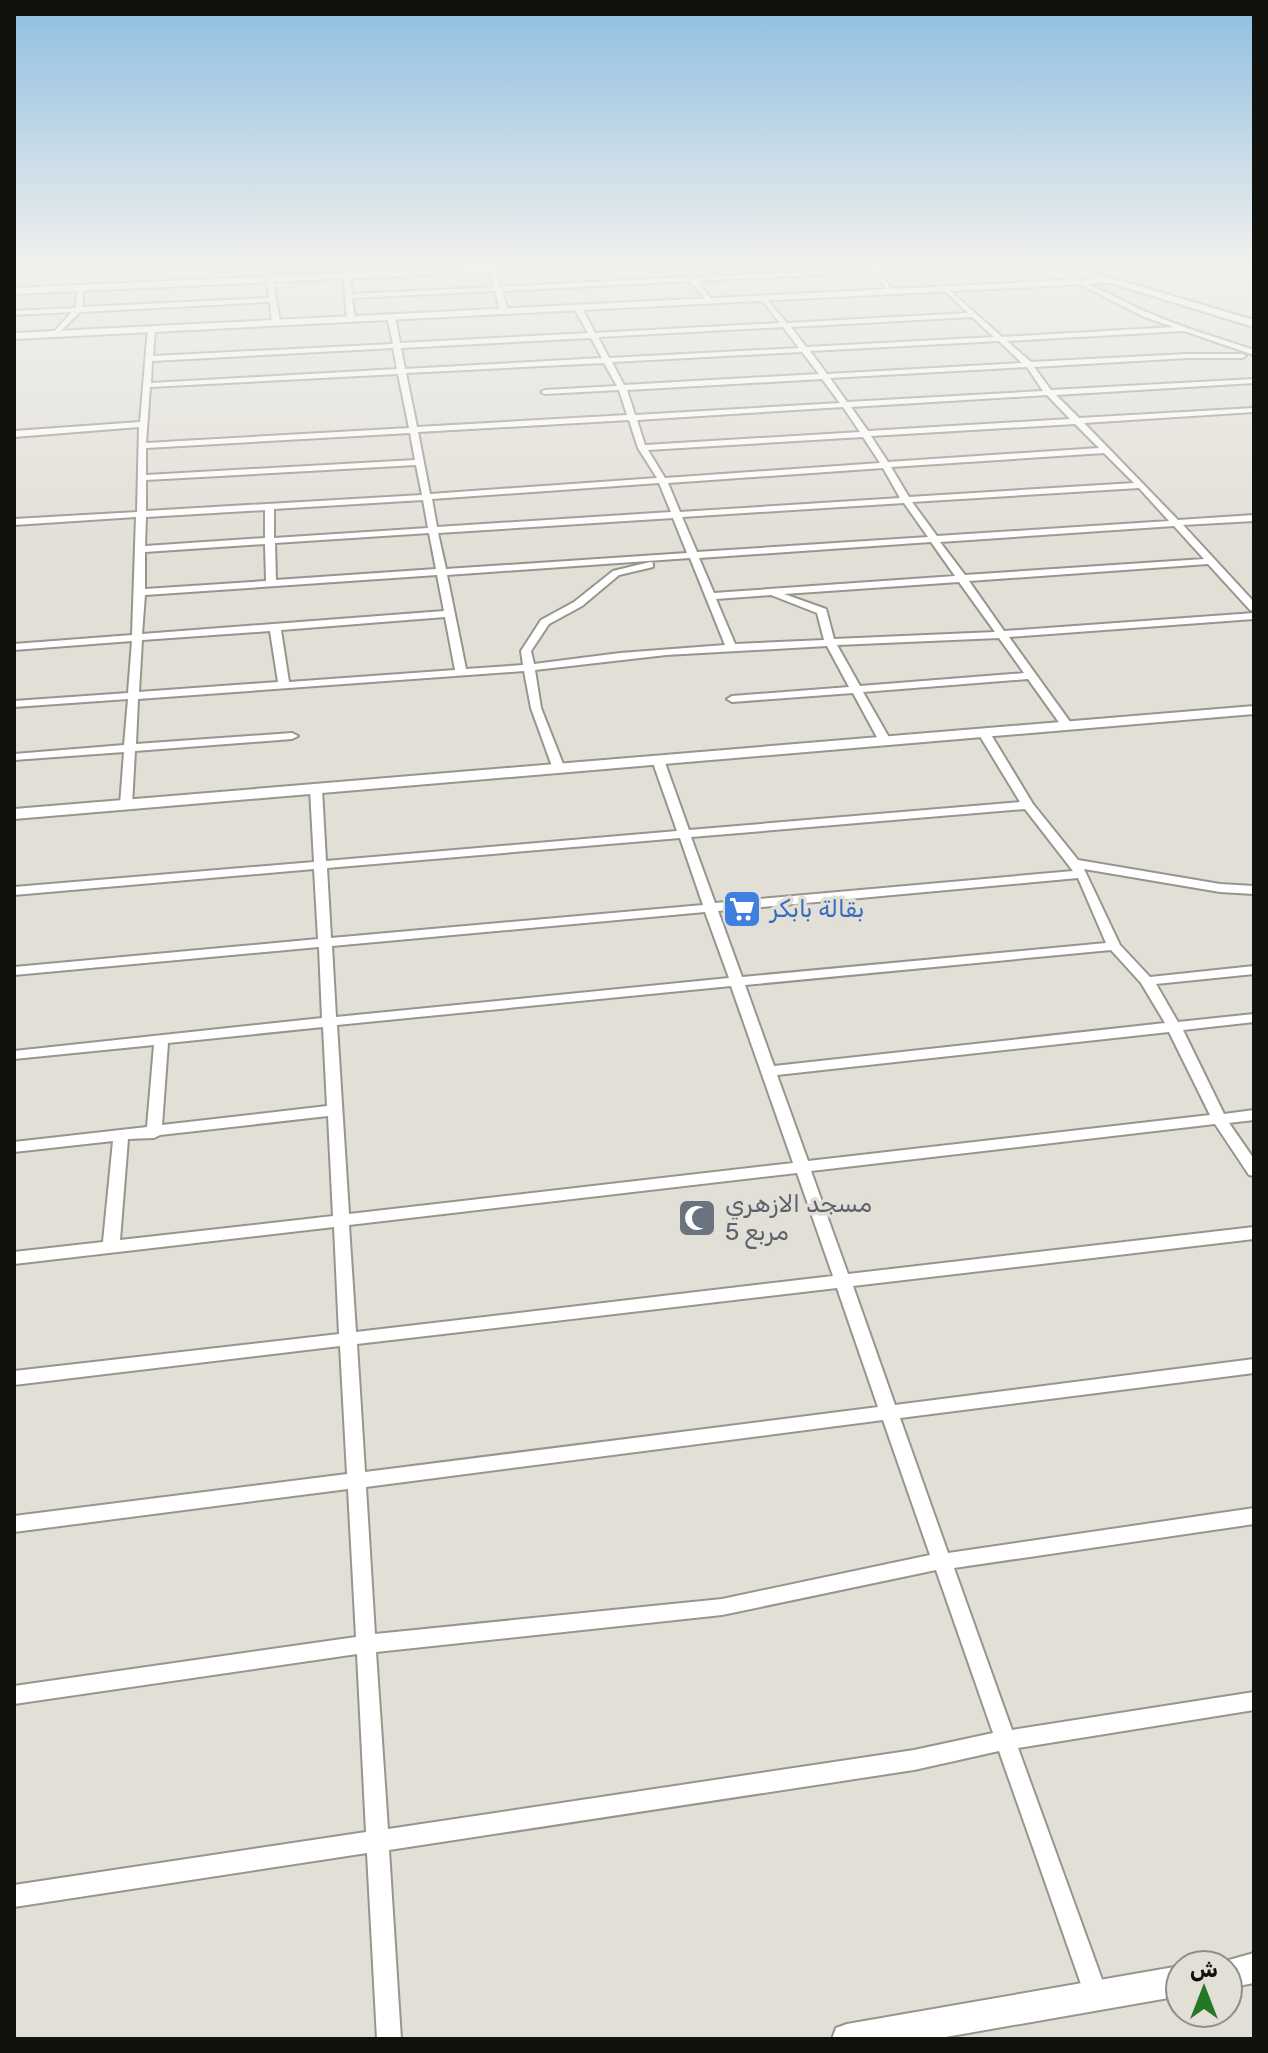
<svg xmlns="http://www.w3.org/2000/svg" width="1268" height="2053" viewBox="0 0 1268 2053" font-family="Rubik,Vazirmatn,sans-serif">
<rect width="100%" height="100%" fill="#e2dfd7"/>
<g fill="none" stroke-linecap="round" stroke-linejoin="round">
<defs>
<path id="minor" d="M58 267H102L99 269 14 273V269Z
M343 267H349L352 294 494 287 489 269 492 267 495 269 500 287 687 277 679 267H685L694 277 870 269 869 267H945L942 269 879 272 894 292 891 294 873 272 697 281 713 301 709 303 690 281 502 291 508 311 504 313 500 311 495 291 352 298 355 319 351 321 347 319Z
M1023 267C1068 267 1109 296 1149 313 1183 328 1219 338 1254 350V355L1184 331 1007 341 1031 362 1187 354H1242L1246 356 1242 358H1187L1034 367 1051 390 1254 379V383L1056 395 1079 418 1254 408V412L1084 423 1178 520 1254 515V521L1183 525 1254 602V611L1250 610 1208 564 969 581 1004 631 1254 613V619L1009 637 1073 726 1071 728H1063L1028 679 863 692 891 741 885 744 879 741 853 693 732 702 727 699 732 696 849 687 827 646 666 655 535 670 541 708 565 769 559 772 553 769 531 708 524 671 138 699 136 744 292 733 298 736 292 739 135 751 132 805 126 809 120 805 124 752 14 760V754L124 745 128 699 14 707V701L128 693 132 641 14 650V644L132 635 136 517 14 525V519L137 512 139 427 14 437V431L140 422 148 327 155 329 153 356 393 344 387 317 391 315 395 317 400 343 588 333 574 308 578 306 582 308 595 333 780 323 760 298 764 296 787 323 968 313 944 290 946 287 1002 337 1174 327 1144 317 1078 283ZM972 317 994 337 806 347 791 327ZM783 327 799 348 609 358 598 337ZM591 338 602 358 405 369 401 348ZM999 341 1022 363 827 374 810 351ZM393 348 397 369 151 383 152 361ZM802 352 819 374 624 385 612 362ZM604 363 617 386 545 390 541 392 545 394 619 390 627 415 417 427 406 373ZM1027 367 1043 391 847 402 830 378ZM398 374 409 428 146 443 150 387ZM822 379 840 403 635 415 627 390ZM1047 395 1070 419 868 431 851 407ZM843 407 860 432 645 445 637 420ZM629 420 638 448 657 478 430 494 418 432ZM1075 424 1099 448 888 462 871 436ZM410 433 415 460 146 475V448ZM863 437 880 463 665 478 648 450ZM1104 453 1134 483 909 497 891 467ZM416 465 422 495 146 511V480ZM883 468 900 498 680 512 668 483ZM659 483 671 512 437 527 432 499ZM1139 488 1169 521 937 536 912 502ZM423 500 428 528 274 538V509ZM904 503 928 537 697 552 682 517ZM265 510V538L145 546 146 517ZM673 518 687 553 446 569 438 533ZM1174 526 1204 559 965 575 940 542ZM429 533 436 569 276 580 275 543ZM931 542 955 576 714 593 699 558ZM265 544 266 581 145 589V552ZM690 558 725 645 620 653 534 664 531 651 549 624 582 606 619 575 653 567V563L650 562 613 571 574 602 541 620 521 651 523 665 466 669 447 575ZM437 575 444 611 142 634 145 595ZM959 582 995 632 834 639 826 609 784 594ZM771 595 817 613 824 640 735 644 716 599ZM445 617 455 670 289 682 281 630ZM270 631 278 682 139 692 142 640ZM999 638 1024 673 860 686 837 645Z
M270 276 273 278 280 323 276 325 272 323 270 302 80 312 56 336 52 334 72 312 14 315V311L75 308 78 289 81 287 84 289 82 307 269 298 267 278Z
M984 730 990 733 1033 804 1078 860 1220 884 1254 886V894L1220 892 1084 869 1120 945 1150 977 1254 966V974L1156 984 1178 1022 1254 1014V1022L1183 1030 1224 1114 1254 1110V1120L1229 1123 1254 1159V1176L1249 1175 1215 1124 811 1171 848 1274 1254 1227V1239L853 1286 895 1405 1254 1359V1373L900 1418 948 1553 1254 1508V1524L954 1568 1012 1730 1254 1692V1710L1018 1748 1108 1996 1104 2004 1096 2008 1088 2004 999 1751 914 1770 389 1850 401 2039H377L367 1853 14 1907V1885L366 1832 357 1654 14 1704V1686L356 1637 348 1489 14 1532V1516L347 1474 340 1346 14 1385V1371L339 1334 334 1227 14 1264V1252L103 1242 113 1141 14 1152V1142L147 1127 154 1045 14 1059V1051L322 1018 319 947 14 975V967L318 939 314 869 14 895V887L314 862 310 789 316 785 322 789 326 861 677 831 652 760 658 757 664 760 689 830 1020 802 978 733ZM1025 809 1073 871 715 903 691 837ZM680 838 703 905 331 938 327 868ZM1078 878 1106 943 742 977 718 911ZM705 912 729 978 336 1017 332 946ZM1111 950 1141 983 1165 1023 774 1066 745 985ZM731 986 793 1163 349 1214 337 1025ZM323 1027 327 1106 162 1125 168 1043ZM1169 1032 1210 1115 808 1161 777 1075ZM328 1116 333 1216 120 1240 128 1139 154 1138 160 1135ZM797 1173 833 1276 356 1332 349 1225ZM837 1288 878 1407 365 1472 357 1344ZM883 1420 930 1555 722 1599 375 1634 366 1487ZM936 1570 993 1733 914 1750 388 1829 376 1652 722 1615Z"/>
<path id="tertiary" d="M475 267H533L529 270 14 294V288Z
M1113 278 1110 283 14 339V333Z
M1254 706V714L14 819V809Z
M1254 1953V1983L1228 1988V1965H1217L1218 1963Z
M1180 1966V1996L934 2039H832L836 2028 847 2024Z"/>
<path id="primary" d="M1058 267H1074L1254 320V327Z"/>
</defs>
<use href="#minor" stroke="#98958d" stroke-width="4"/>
<use href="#tertiary" stroke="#98958d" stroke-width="4"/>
<use href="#primary" stroke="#98958d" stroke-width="4"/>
<use href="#minor" fill="#fff" fill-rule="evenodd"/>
<use href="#tertiary" fill="#fff" fill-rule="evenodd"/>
<use href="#primary" fill="#fff" fill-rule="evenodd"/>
</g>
<linearGradient id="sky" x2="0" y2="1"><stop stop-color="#8dbee1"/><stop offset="0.48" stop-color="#f2f1ed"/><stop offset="1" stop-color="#f2f1ed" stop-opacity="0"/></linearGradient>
<rect width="1268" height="554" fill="url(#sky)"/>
<defs>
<symbol id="supermarket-square" viewBox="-11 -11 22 22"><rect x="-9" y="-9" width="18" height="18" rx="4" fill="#3f7fe0" stroke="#e2dfd7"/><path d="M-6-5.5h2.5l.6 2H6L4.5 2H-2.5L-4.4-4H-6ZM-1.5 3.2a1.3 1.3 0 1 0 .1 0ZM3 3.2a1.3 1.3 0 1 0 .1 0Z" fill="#fff"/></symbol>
<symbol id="mosque-square" viewBox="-11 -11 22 22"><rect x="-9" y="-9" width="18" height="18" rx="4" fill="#6b7280" stroke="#e2dfd7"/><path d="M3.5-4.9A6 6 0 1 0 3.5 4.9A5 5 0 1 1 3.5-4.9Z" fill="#fff"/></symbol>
</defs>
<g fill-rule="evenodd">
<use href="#supermarket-square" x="720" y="887" width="44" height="44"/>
<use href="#mosque-square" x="675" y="1196" width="44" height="44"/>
</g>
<g text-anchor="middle" stroke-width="7" stroke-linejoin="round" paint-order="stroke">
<g font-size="24" fill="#366cbe" stroke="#e2dfd7" text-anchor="start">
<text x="770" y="917">بقالة بابكر</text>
</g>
<g font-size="24" fill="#5b616d" stroke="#e2dfd7" text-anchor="start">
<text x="725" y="1212">مسجد الازهري<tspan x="725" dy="28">مربع 5</tspan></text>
</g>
</g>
<rect width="1268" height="2053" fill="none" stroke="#11110e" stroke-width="32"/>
<g transform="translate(1204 1989)"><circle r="38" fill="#e2dfd7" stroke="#8e8d87" stroke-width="2"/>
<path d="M0-6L14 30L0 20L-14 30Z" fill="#247825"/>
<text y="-12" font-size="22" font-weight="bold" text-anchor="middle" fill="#11110e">ش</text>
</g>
</svg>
